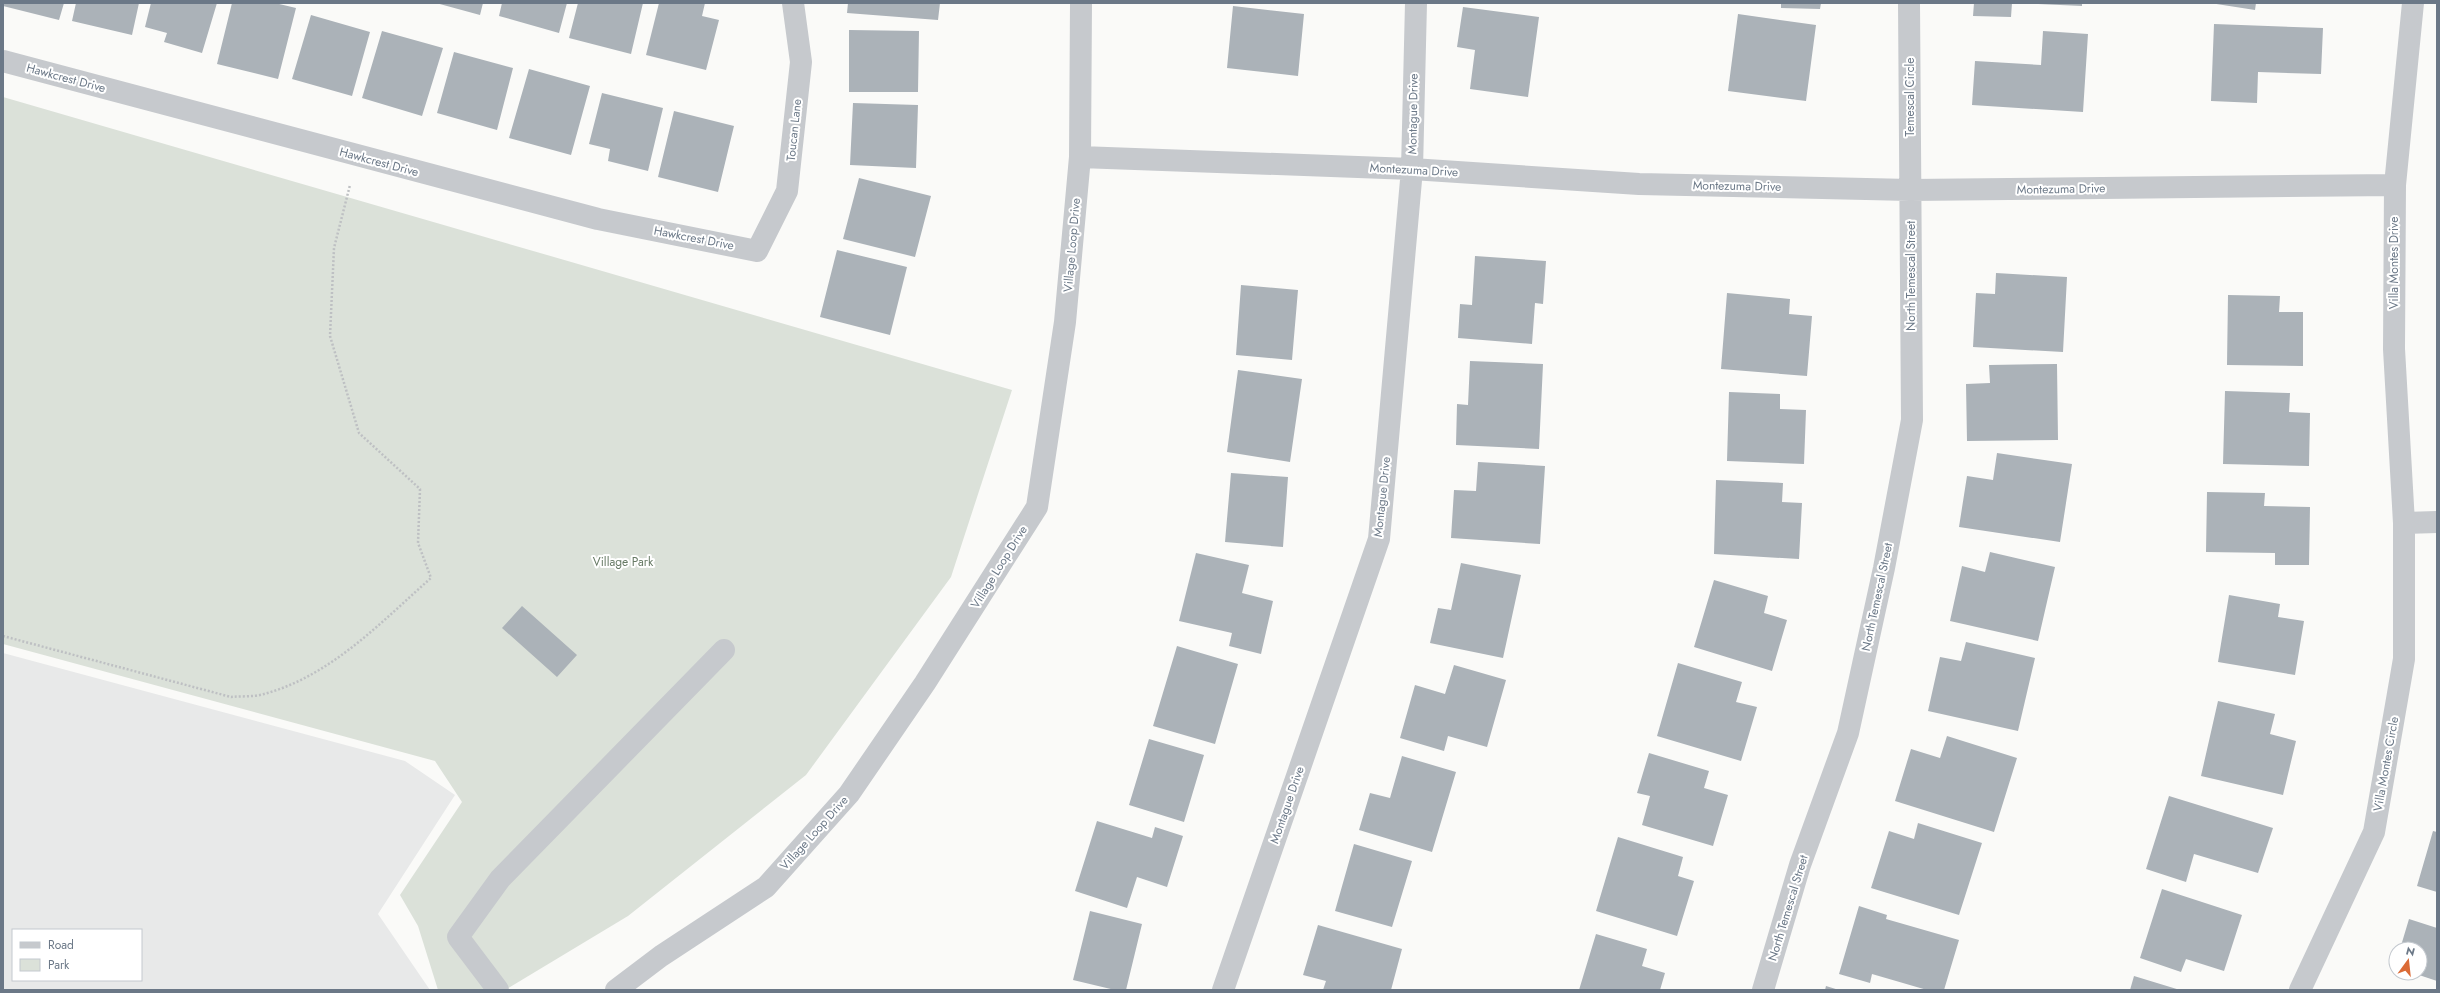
<svg xmlns="http://www.w3.org/2000/svg" width="2440" height="993" viewBox="0 0 2440 993" font-family="Jost,sans-serif">
<rect width="100%" height="100%" fill="#fafaf8"/>
<path fill="#e8e9e9" fill-rule="evenodd" d="M3 653 405 761 455 795 378 914 430 990H3ZM13 930H141V980H13Z"/>
<path fill="#dbe1d9" d="M3 97 1012 390 951 577 806 775 628 916 505 990H438L418 926 400 895 462 802 435 761 3 644Z"/>
<path fill="#abb2b8" d="M3 3H64L59 20 3 6Z
M76 3H139L132 35 72 21Z
M151 3H217L202 53 164 42 167 33 145 27Z
M232 3H275L296 8 278 79 217 64Z
M436 3H483L480 15Z
M502 3H567L559 33 499 16Z
M578 3H643L631 54 569 38Z
M659 3H705L702 16 719 20 706 70 646 55Z
M848 3H940L938 20 847 13Z
M1781 3H1821L1820 9 1781 8Z
M1974 3H2012L2011 17 1973 16Z
M2039 3H2082V6L2038 4Z
M2210 3H2256L2255 10Z
M1233 6 1304 14 1298 76 1227 68Z
M1463 7 1539 17 1528 97 1470 89 1475 50 1457 47Z
M1738 14 1816 25 1806 101 1728 91Z
M311 15 370 32 352 96 292 79Z
M2214 24 2323 28 2321 74 2258 72 2257 103 2211 101Z
M849 30 919 31 918 92H849Z
M382 31 443 48 422 116 362 98Z
M2043 31 2088 34 2083 112 1972 105 1975 61 2041 65Z
M454 52 513 68 497 130 437 113Z
M529 69 590 86 571 155 509 138Z
M602 93 663 108 648 171 608 161 610 149 589 144Z
M853 103 918 105 916 168 850 165Z
M674 111 734 126 718 192 658 177Z
M859 178 931 196 915 257 843 239Z
M837 250 907 267 890 335 820 317Z
M1475 256 1546 261 1543 304 1535 303 1532 344 1458 338 1460 304 1472 305Z
M1996 273 2067 277 2063 352 1973 347 1976 293 1995 294Z
M1241 285 1298 290 1292 360 1236 355Z
M1727 293 1790 299 1789 314 1812 316 1807 376 1721 369Z
M2228 295 2280 296 2279 312H2303V366L2227 365Z
M1470 361 1543 364 1539 449 1456 445 1457 404 1468 405Z
M2057 364 2058 440 1967 441 1966 384 1990 383 1989 365Z
M1238 370 1302 379 1290 462 1227 452Z
M2225 391 2290 393 2289 412 2310 413 2309 466 2223 464Z
M1729 392 1780 394V409L1806 410 1804 464 1727 461Z
M1997 453 2072 464 2060 542 1959 527 1967 476 1993 480Z
M1478 462 1545 466 1540 544 1451 538 1454 490 1476 491Z
M1231 473 1288 477 1283 547 1225 542Z
M1716 480 1783 483 1782 502 1802 503 1799 559 1714 554Z
M2207 492 2265 493 2264 506 2310 507 2309 565H2275V553L2206 552Z
M1990 552 2055 567 2038 641 1950 621 1962 566 1985 572Z
M1196 553 1249 565 1242 593 1273 601 1261 654 1229 646 1232 633 1179 621Z
M1461 563 1521 575 1503 658 1430 643 1438 608 1451 610Z
M1714 580 1768 596 1764 613 1787 620 1772 671 1694 647Z
M2229 595 2280 604 2278 617 2304 621 2295 675 2218 662Z
M522 606 577 655 557 677 502 628Z
M1966 642 2035 658 2018 731 1928 711 1940 657 1961 661Z
M1177 646 1238 664 1215 744 1153 726Z
M1678 663 1742 682 1736 702 1757 707 1741 761 1657 736Z
M1454 665 1506 680 1487 747 1448 736 1444 751 1400 738 1415 685 1445 694Z
M2218 701 2275 714 2270 734 2296 741 2283 795 2201 776Z
M1947 736 2017 758 1994 832 1895 801 1911 749 1940 758Z
M1149 739 1204 755 1184 822 1129 805Z
M1649 753 1709 771 1704 788 1728 795 1713 846 1642 825 1650 796 1637 793Z
M1402 756 1456 772 1432 852 1359 830 1370 793 1390 798Z
M2169 796 2273 828 2258 873 2194 854 2186 882 2146 869Z
M1097 821 1152 838 1155 827 1183 836 1167 887 1137 877 1127 908 1075 891Z
M1918 823 1982 843 1959 915 1871 888 1889 831 1914 839Z
M2433 831 2437 832V892L2417 886Z
M1618 837 1683 857 1678 876 1694 881 1677 936 1596 911Z
M1354 844 1412 861 1392 927 1335 911Z
M2162 889 2242 915 2224 971 2186 959 2181 972 2140 958Z
M1859 906 1887 915 1886 919 1959 940 1944 990H1927L1872 974 1870 983 1839 974Z
M1090 911 1142 924 1126 990H1115L1073 980Z
M2409 919 2437 928V981L2413 973H2420V949H2400Z
M1318 925 1402 949 1391 990H1323L1326 981 1303 975Z
M1596 934 1647 949 1642 966 1665 973 1660 990H1579Z
M2134 976 2180 990H2130Z
M1826 986 1839 990H1825Z"/>
<g fill="none" stroke-linecap="round" stroke-linejoin="round">
<path stroke="#bec0c3" stroke-width="2.5" stroke-dasharray="2 2" stroke-linecap="butt" d="M3 636 231 697C241 696 254 697 264 694 331 676 381 622 431 578L418 543 420 489 359 433 330 336 334 248 350 185"/>
<path stroke="#c6c9cd" stroke-width="22" d="M3 61 598 219 757 251 787 191 801 62 793 3
M1080 157 1412 169 1639 184 1910 190 2395 185
M2404 523 2437 522
M498 990 458 937 500 879 724 650
M616 990 661 956 766 887 849 794 925 683 1037 507 1065 322 1080 157 1081 3
M1223 990 1379 539 1412 169 1416 3
M1763 990 1800 865 1848 733 1884 568 1912 420 1909 3
M2300 990 2374 832 2404 659V523L2394 349 2395 185 2413 3"/>
</g>
<g text-anchor="middle" stroke-width="4" stroke-linejoin="round" paint-order="stroke">
<g font-size="12" fill="#6b7887" stroke="#fff">
<text transform="translate(66 78) rotate(15)" y="4">Hawkcrest Drive</text>
<text transform="translate(1910 97) rotate(-90)" y="4">Temescal Circle</text>
<text transform="translate(1413 114) rotate(-89)" y="4">Montague Drive</text>
<text transform="translate(794 130) rotate(-84)" y="4">Toucan Lane</text>
<text transform="translate(379 162) rotate(15)" y="4">Hawkcrest Drive</text>
<text transform="translate(1414 170) rotate(3)" y="4">Montezuma Drive</text>
<text transform="translate(1737 186) rotate(1)" y="4">Montezuma Drive</text>
<text transform="translate(2061 189) rotate(-1)" y="4">Montezuma Drive</text>
<text transform="translate(694 238) rotate(11)" y="4">Hawkcrest Drive</text>
<text transform="translate(1072 245) rotate(-85)" y="4">Village Loop Drive</text>
<text transform="translate(2394 263) rotate(-90)" y="4">Villa Montes Drive</text>
<text transform="translate(1911 276) rotate(-90)" y="4">North Temescal Street</text>
<text transform="translate(1382 497) rotate(-84)" y="4">Montague Drive</text>
<text transform="translate(999 567) rotate(-58)" y="4">Village Loop Drive</text>
<text transform="translate(1877 597) rotate(-78)" y="4">North Temescal Street</text>
<text transform="translate(2386 764) rotate(-80)" y="4">Villa Montes Circle</text>
<text transform="translate(1287 805) rotate(-71)" y="4">Montague Drive</text>
<text transform="translate(814 833) rotate(-48)" y="4">Village Loop Drive</text>
<text transform="translate(1788 908) rotate(-73)" y="4">North Temescal Street</text>
</g>
<g font-size="12" fill="#677a65" stroke="#fff">
<text x="623" y="566">Village Park</text>
</g>
</g>
<rect width="2440" height="993" fill="none" stroke="#6b7887" stroke-width="8"/>
<rect x="12" y="929" width="130" height="52" fill="#ffffff" stroke="#c4c9cf"/>
<rect x="20" y="942" width="20" height="6" fill="#c6c9cd" stroke="#c4c9cf"/>
<text x="48" y="949" font-size="12" fill="#6b7887">Road</text>
<rect x="20" y="959" width="20" height="12" fill="#dbe1d9" stroke="#c4c9cf"/>
<text x="48" y="969" font-size="12" fill="#6b7887">Park</text>
<g transform="translate(2408 961) rotate(15)"><circle r="19" fill="#ffffff" stroke="#c4c9cf"/>
<path d="M0-3L7 15L0 10L-7 15Z" fill="#db6b37"/>
<text y="-6" font-size="11" font-weight="bold" text-anchor="middle" fill="#6b7887">N</text>
</g>
</svg>
